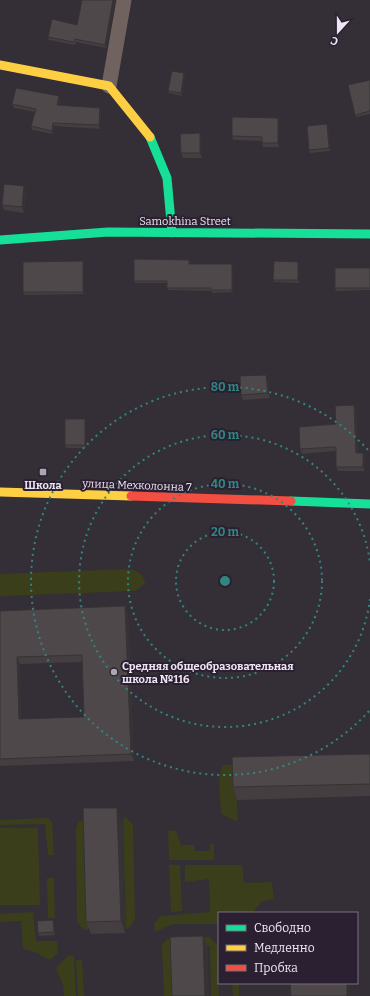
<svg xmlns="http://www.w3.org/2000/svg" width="370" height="996" viewBox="0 0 370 996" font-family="Bitter,serif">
<rect width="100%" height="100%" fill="#342e37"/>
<path fill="#3b3e1a" d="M130 569C139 572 144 574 145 584L135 591 0 596V574Z
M370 756 235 773 238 822 221 814 219 777 223 765Z
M46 818 50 819 52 822 54 855H48L45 824 0 825V820Z
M123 818H127L133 825 135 919 130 927 126 929Z
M85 820 88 930 83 929 77 922 76 828 79 821Z
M0 828H38L40 905H0Z
M169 830 176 831 181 845H194L195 851H210V844H214V860H169L168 832Z
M169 865H180L182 911 171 912Z
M185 865H242L244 883 272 882 274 899 262 901 252 913H219V924H173L155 932 154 924 160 916 210 912 209 879 185 882Z
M47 878H54L55 918H48Z
M33 912 36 941H57L58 953 50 960 35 952 23 949 21 921 0 922V914Z
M210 937 217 945 219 996H211L210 946 173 947 175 996H164L162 948V944L168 939Z
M69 955 74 956 76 996H64L63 985 56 968Z
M76 960H82L84 996H78Z
M232 983H239V996H233Z"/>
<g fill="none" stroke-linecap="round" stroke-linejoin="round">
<path stroke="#70635f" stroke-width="15" d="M109 86 124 0"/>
<path stroke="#16e098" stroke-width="9" d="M150 137 167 178 172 233
M0 240 108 232 370 234
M291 501 370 504"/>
<path stroke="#ffcf43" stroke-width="9" d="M0 65 109 86 150 137
M0 492 131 496"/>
<path stroke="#f24e42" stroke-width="9" d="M131 496 291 501"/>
</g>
<path fill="#443e40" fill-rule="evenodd" d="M82 0H115L106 48 76 42 75 45 49 40 48 37 77 25Z
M185 76 182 96 169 93 168 91Z
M370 80V114L356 117 355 115Z
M59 96 60 100 59 105 101 111 100 129 55 126 53 134 32 130 31 126 35 112 14 108 12 104Z
M278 118 279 122V147H263L262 141 233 140 232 136Z
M328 127 330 151 310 153 309 150Z
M202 139V158H183L181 153Z
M26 191 24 213 4 210 2 205Z
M189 260 190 264 233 267V292L212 293V291L168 290 167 288V283H135L134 281Z
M83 261 84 264V294L24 295 23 292Z
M299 264V283L274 282 273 280Z
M370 268V290L336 291 335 288Z
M268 380 270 398 243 400 241 395Z
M354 405 356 409 358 453 365 457V471H338L336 467V451L302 454 300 449 336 424Z
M86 421V448H66L65 445Z
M0 611 128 614 134 761 0 766ZM82 662 84 717 21 719 20 664Z
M370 754V796L237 800 233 787Z
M122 820 125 933 91 934 86 922Z
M53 920 54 923 55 935 39 936 38 933Z"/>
<path fill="#373234" d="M113 0H115L106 48 105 45Z
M184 73 185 76 182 96 181 93Z
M59 96 60 100 58 109 57 105Z
M100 108 101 111 100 129 99 125Z
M278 118 279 122V147L278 143Z
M53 123 55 126 53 134 52 131Z
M327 124 328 127 330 151 329 148Z
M200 133 202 139V158L200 153Z
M24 186 26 191 24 213 22 207Z
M83 261 84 264V294L83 292Z
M298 262 299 264V283L298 280Z
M232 264 233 267V292L232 290Z
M266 375 268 380 270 398 268 393Z
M354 405 356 409 358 457 356 453Z
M85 419 86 421V448L85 445Z
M363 453 365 457V471L363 467Z
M125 606 128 614 134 761 131 754Z
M17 657 20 664 22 727 19 719Z
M117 808 122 820 125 933 121 921Z
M53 920 54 923 55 935 54 932Z
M203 936 208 949 209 996H205Z
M347 983H349L350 996H347Z"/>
<path fill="#4f484b" stroke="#373234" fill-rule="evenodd" d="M82 0H113L105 45 75 39 74 42 48 37 52 19 77 25Z
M172 71 184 73 181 93 168 91Z
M370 80V111L355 115 348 85Z
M16 88 59 96 57 105 100 108 99 125 53 123 52 131 31 126 36 109 12 104Z
M232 117 278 118V143H262V137L232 136Z
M327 124 329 148 309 150 307 126Z
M200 133V153H181L180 134Z
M4 184 24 186 22 207 2 205Z
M134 259 189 260V264H232V290H212L211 288H167V281H134Z
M83 261V292H23V262Z
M274 261 298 262V280H273Z
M335 268H370V288H335Z
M266 375 268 393 241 395 240 376Z
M354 405 356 453H363V467H336V447L300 449 299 427 336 424 335 406Z
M65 419H85V445H65Z
M125 606 131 754 0 759V611ZM82 655 84 717 19 719 17 657Z
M370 754V784L233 787 232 757Z
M83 808H117L121 921 86 922Z
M347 912V913H322Z
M53 920 54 932 38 933 37 921Z
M203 936 205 996H172L170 937Z
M290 983H347V996H291Z"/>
<g fill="none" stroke="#308782" stroke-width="2" stroke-dasharray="2 4">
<circle cx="225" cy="581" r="49"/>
<circle cx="225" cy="581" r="97"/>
<path d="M370 599A146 146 0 1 1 370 563"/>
<path d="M369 711A194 194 0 1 1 369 451"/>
</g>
<g fill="#aca6b1" stroke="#2b2031" stroke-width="1.5">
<rect x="39" y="468" width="8" height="8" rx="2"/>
<circle cx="114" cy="672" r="4"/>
</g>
<g text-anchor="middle" stroke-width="4" stroke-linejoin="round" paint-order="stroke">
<g font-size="11" fill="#ede6f2" stroke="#2b2031">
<text x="185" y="225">Samokhina Street</text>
<text transform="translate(137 485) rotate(2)" y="4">улица Мехколонна 7</text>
</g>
<g font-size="11" font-weight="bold" fill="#ede6f2" stroke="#2b2031">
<text x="43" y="489">Школа</text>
<text x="122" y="670" text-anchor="start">Средняя общеобразовательная<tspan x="122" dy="13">школа №116</tspan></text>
</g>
</g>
<circle cx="225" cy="581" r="6" fill="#308782" stroke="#2b2031" stroke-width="2"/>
<g font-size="12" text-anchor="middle" font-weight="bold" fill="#308782" stroke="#2b2031" stroke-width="4" stroke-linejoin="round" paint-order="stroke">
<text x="225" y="391">80 m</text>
<text x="225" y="439">60 m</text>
<text x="225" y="488">40 m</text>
<text x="225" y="536">20 m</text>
</g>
<rect x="218" y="912" width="140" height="72" fill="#2b2031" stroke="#796f7e"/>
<rect x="226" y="925" width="20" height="6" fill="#16e098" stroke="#796f7e"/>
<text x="254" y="932" font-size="12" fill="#ede6f2">Свободно</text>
<rect x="226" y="945" width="20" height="6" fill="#ffcf43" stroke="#796f7e"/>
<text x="254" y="952" font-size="12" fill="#ede6f2">Медленно</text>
<rect x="226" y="965" width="20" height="6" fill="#f24e42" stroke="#796f7e"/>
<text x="254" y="972" font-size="12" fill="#ede6f2">Пробка</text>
<g transform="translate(338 32) rotate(201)" stroke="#2b2031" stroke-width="3" paint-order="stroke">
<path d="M0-3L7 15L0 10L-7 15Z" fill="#ede6f2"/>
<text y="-6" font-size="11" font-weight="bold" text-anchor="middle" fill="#ede6f2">С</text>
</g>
</svg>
